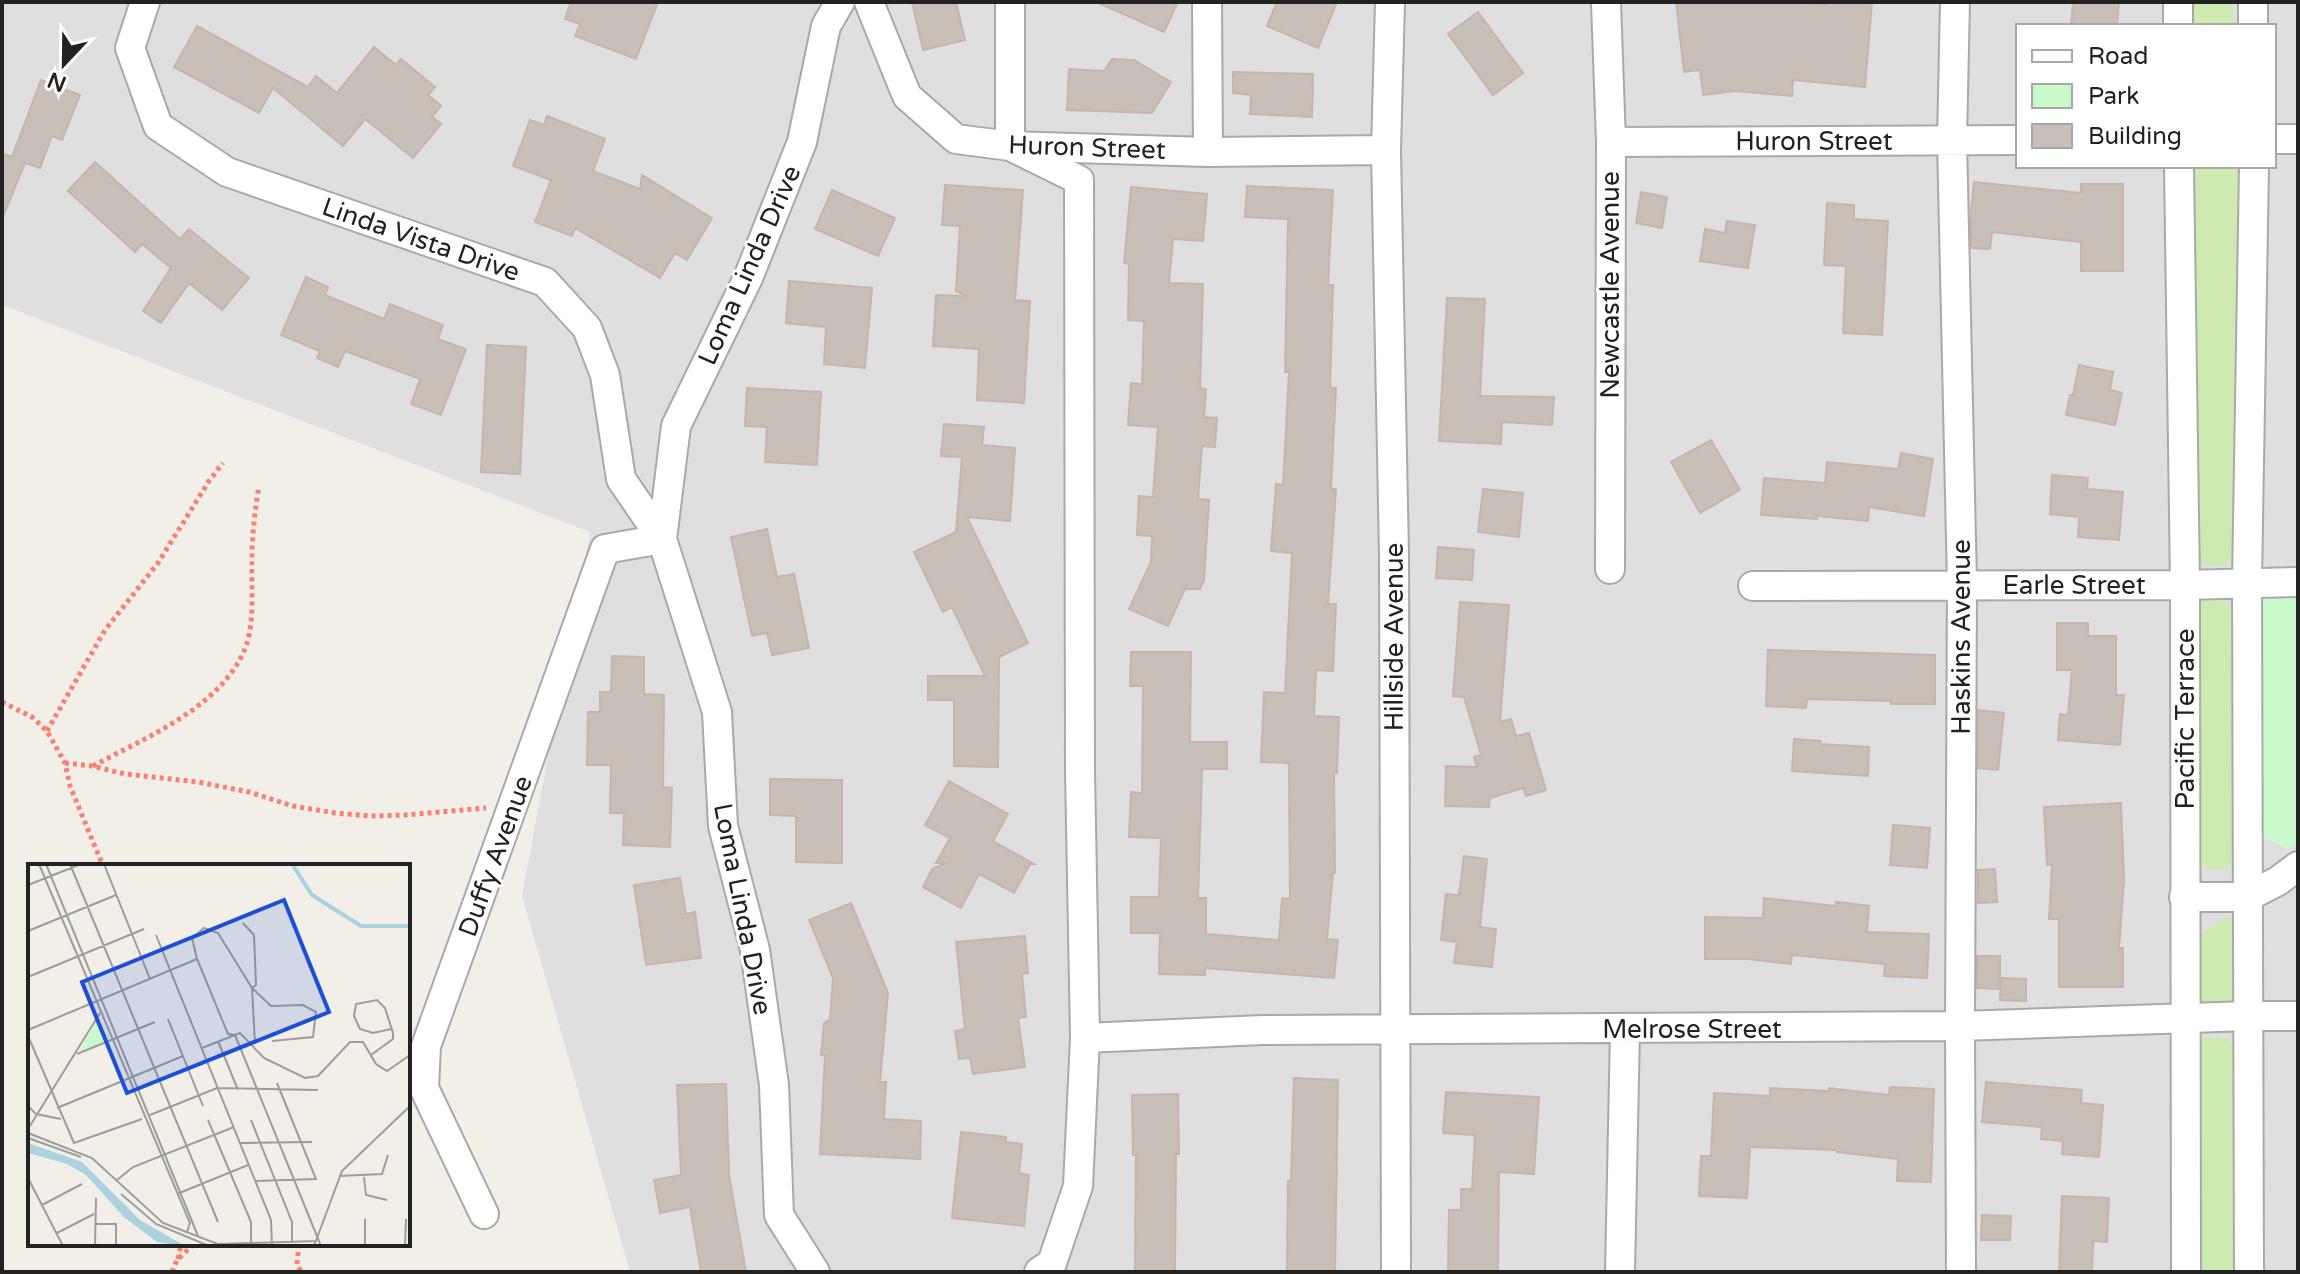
<svg xmlns="http://www.w3.org/2000/svg" width="2300" height="1274" viewBox="0 0 2300 1274" font-family="'Varela Round',sans-serif">
<rect width="100%" height="100%" fill="#f2efe9"/>
<path fill="#e0dfdf" fill-rule="evenodd" d="M2 2H2298V1272H630L522 896 590 532 2 305ZM2018 26H2274V166H2018Z"/>
<path fill="#cdebb0" d="M2188 2H2233V26H2188Z
M2189 166 2239 167 2237 553 2225 566 2204 565 2191 552Z
M2205 599 2221 601 2233 610 2235 856 2226 869H2207L2196 857 2193 607Z
M2229 916 2240 930 2238 990 2227 1004H2206L2193 995 2197 936Z
M2204 1037 2227 1038 2239 1054 2240 1272H2193V1054Z"/>
<path fill="#c8facc" d="M2254 592H2298V841L2288 849 2261 836Z"/>
<path fill="#c7bfb8" stroke="#c4b6ab" stroke-width="2" d="M571 2H658L636 59 575 36 580 24 565 19Z
M912 2H956L965 40 923 50Z
M1096 2H1178L1164 32Z
M1277 2H1337L1318 48 1267 26Z
M1676 2H1786L1825 5V2H1872L1865 87 1793 80 1792 96 1735 91 1703 95 1700 70 1684 72Z
M2073 2H2119L2117 26H2071Z
M1478 12 1523 73 1493 95 1448 34Z
M197 26 308 87 316 76 337 93 374 47 396 65 401 59 435 87 428 95 441 106 432 117 441 124 413 158 365 119 343 146 273 88 259 113 174 67Z
M1112 59 1134 60 1171 82 1152 113 1067 110 1069 69 1104 71Z
M1233 72 1313 74 1312 117 1250 114 1251 95 1233 93Z
M41 80 80 95 62 140 52 136 40 168 25 163 2 219V153L12 157Z
M547 116 605 139 593 171 640 189 642 175 712 218 687 260 675 253 660 278 575 228 572 236 535 222 551 180 513 166 530 120 544 125Z
M95 162 180 239 189 229 249 278 222 310 189 283 161 323 143 311 171 268 142 244 135 252 68 191Z
M1974 182 2081 193V184H2123V271H2081V242L1992 232 1990 249 1971 248V210Z
M945 185 1023 190 1015 300 1030 301 1024 403 977 400 979 349 933 346 936 295 968 296 956 291 960 226 942 225Z
M1247 186 1333 190 1328 285H1333L1330 388H1336L1331 489H1336L1328 604H1336L1333 671 1316 670 1314 716 1339 717 1337 773H1334L1335 873H1333L1327 939 1338 940 1334 978 1205 968V975L1159 974 1160 933H1131V897H1159L1161 838 1129 837 1131 792 1142 793 1143 686H1130L1131 652H1191L1190 742H1227V769H1202L1198 898H1206V934L1279 940 1282 898 1290 899 1289 763 1261 762 1264 692 1285 693 1292 553 1271 551 1276 484 1283 485 1289 372H1285L1288 219 1245 217Z
M1131 187 1207 194 1203 241 1173 239 1169 283 1203 284 1200 388 1206 389 1204 417 1217 418 1215 447 1202 446 1198 499 1209 500 1204 580 1200 589H1185L1168 626 1129 609 1151 562 1152 536 1137 535 1139 496 1153 497 1158 427 1128 425 1131 383 1142 384 1144 321 1128 320 1129 264 1124 263Z
M832 190 895 218 878 256 815 229Z
M1641 192 1667 197 1662 228 1636 223Z
M1827 203 1854 205V219L1888 221 1882 335 1843 333 1846 266 1824 265Z
M1727 221 1755 225 1748 268 1700 261 1705 229 1725 233Z
M306 277 328 287 325 295 384 319 390 304 443 325 438 339 466 349 441 415 411 404 420 379 345 351 338 367 317 358 320 351 281 335Z
M789 281 872 288 865 368 824 364 826 327 786 323Z
M1447 298 1485 299 1480 396 1554 397 1552 425 1502 422 1501 444 1439 441Z
M487 345 526 347 520 474 481 472Z
M2079 365 2113 372 2110 390 2122 393 2115 425 2066 415 2070 395H2073Z
M747 388 821 392 817 465 765 462 767 427 745 426Z
M944 424 984 427 982 445 1015 448 1010 521 967 517 1028 643 999 657 998 767 954 766V700H928V676H985L952 607 943 612 914 552 956 532 962 457 941 456Z
M1711 440 1740 490 1700 513 1671 462Z
M1901 453 1933 459 1924 516 1869 507 1868 521 1817 516V519L1761 515 1764 478 1825 483 1827 462 1898 469Z
M2052 475 2088 478 2087 489 2123 492 2119 540 2078 537 2079 517 2050 514Z
M1483 489 1523 493 1519 537 1478 532Z
M767 529 777 577 794 574 809 648 772 655 767 633 752 636 731 537Z
M1438 547 1474 550 1472 580 1436 578Z
M1460 602 1509 605 1500 722 1511 719 1516 736 1529 733 1546 790 1526 796 1523 788 1490 798 1489 807 1445 806 1446 766 1477 767 1474 757 1481 755 1464 697 1453 696Z
M2057 623H2088V636H2116V695H2124L2120 745 2058 740 2060 714 2068 715 2072 670H2057Z
M1768 650 1935 655V704H1891V701L1807 699 1806 708 1766 706Z
M612 656 644 657V694L664 695 663 787 672 788 670 847 623 845 624 813H610L611 765H587L588 712H600V692H611Z
M1978 710 2004 713 1998 770 1978 768Z
M1794 739 1821 741 1820 744 1869 747 1868 776 1792 771Z
M770 779 842 780V863L796 862V816L770 815Z
M949 781 1008 814 993 841 1034 864H1030L1014 893 979 874 961 908 923 887 932 869 946 863H936L950 838 925 825Z
M2121 803 2124 880 2119 948H2123V987H2059V919H2049L2052 865H2047L2044 807Z
M1893 825 1930 828 1927 868 1890 865Z
M1464 856 1487 859 1480 927 1496 929 1492 967 1454 963 1457 942 1441 940 1446 894 1459 895Z
M1995 869 1997 902 1978 903V870Z
M680 878 686 914 695 912 701 958 646 965 634 885Z
M1764 898 1836 906V902L1869 906 1867 932 1929 934 1927 978 1884 976 1885 964 1792 955 1791 964 1748 959H1705V917L1763 918Z
M851 903 888 993 880 1082H886L884 1119 921 1121 920 1159 820 1154 825 1055H821L824 1023 830 1020 833 978 809 920Z
M1025 936 1028 973 1022 974 1026 1017 1018 1018 1025 1067 973 1074 970 1058 959 1059 955 1031 965 1029 956 942Z
M1977 956H2000V989L1977 988Z
M2001 978 2026 979V1001L2000 1000Z
M1294 1078 1338 1080 1335 1272H1287L1288 1181H1291Z
M1986 1082 2082 1090 2081 1103 2103 1105 2099 1157 2062 1154 2063 1141 2041 1139 2042 1127 1982 1122Z
M726 1084 729 1175 746 1272H701L690 1207 660 1213 654 1180 681 1175 677 1085Z
M1890 1087 1934 1089 1931 1182 1897 1181 1898 1159 1837 1152V1150L1750 1147 1747 1198 1699 1196 1701 1156H1711L1714 1093 1770 1096V1088L1829 1091V1088L1889 1095Z
M1446 1092 1539 1097 1534 1174 1499 1172 1498 1272H1448L1449 1210H1461V1189H1472L1475 1135 1443 1133Z
M1178 1094 1179 1154H1176L1175 1272H1135L1136 1155H1133L1132 1095Z
M961 1132 1006 1137V1142L1022 1144 1019 1173 1029 1175 1024 1226 952 1218Z
M2062 1196 2109 1198 2107 1242 2093 1241 2092 1272H2059Z
M1982 1215 2011 1216 2010 1240H1981Z"/>
<g fill="none" stroke-linecap="round" stroke-linejoin="round">
<defs>
<path id="minor" d="M145 2 130 48 158 126 227 172 545 282 587 328 605 375 621 479 662 539 605 549 426 1046 424 1088 484 1214
M869 2 907 96 956 139 1010 146 1208 152 1386 150
M1010 2V146L1079 180 1080 771 1085 1038 1078 1186 1052 1263 1039 1272
M1207 2 1208 152
M1390 2 1386 150 1394 555 1396 1272
M1606 2 1611 142 1610 569
M1955 2 1952 140 1962 584 1960 1026 1961 1272
M2178 2V26
M2253 2V26
M2274 139H2298
M1611 142 2018 140
M2179 166 2185 585 2186 1272
M1753 586 2185 585 2298 582
M2184 897H2247L2278 881 2298 866
M1085 1038 1262 1030 1960 1026 2247 1016H2298
M815 1272 779 1215 774 1085 755 950 723 826 717 712 662 539 676 426 748 278 802 142 826 26 840 2
M1620 1272 1625 1030
M2249 1272 2247 582 2254 166"/>
</defs>
<use href="#minor" stroke="#a9a9a9" stroke-width="32"/>
<path stroke="#fa8072" stroke-width="5" stroke-dasharray="4 4" stroke-linecap="butt" d="M2 702 32 717 47 731 65 763 70 786 103 866
M47 731 105 630 158 563 209 481 223 463
M65 763 92 766 125 774 198 782 249 792 293 806 335 813 371 816 405 815 486 808
M93 766C146 737 223 707 246 646 255 621 251 586 252 560 252 534 255 510 259 486
M299 1244 297 1264 301 1272
M178 1259 181 1244
M172 1272 177 1260 194 1244"/>
<use href="#minor" stroke="#fff" stroke-width="28"/>
</g>
<g text-anchor="middle" stroke-width="6" stroke-linejoin="round" paint-order="stroke">
<g font-size="26" fill="#222" stroke="#fff">
<text x="1814" y="150">Huron Street</text>
<text transform="translate(1087 147) rotate(2)" y="9">Huron Street</text>
<text transform="translate(421 239) rotate(19)" y="9">Linda Vista Drive</text>
<text transform="translate(749 265) rotate(-66)" y="9">Loma Linda Drive</text>
<text transform="translate(1610 285) rotate(-90)" y="9">Newcastle Avenue</text>
<text x="2074" y="594">Earle Street</text>
<text transform="translate(1394 637) rotate(-90)" y="9">Hillside Avenue</text>
<text transform="translate(1961 637) rotate(-90)" y="9">Haskins Avenue</text>
<text transform="translate(2185 719) rotate(-90)" y="9">Pacific Terrace</text>
<text transform="translate(495 856) rotate(-70)" y="9">Duffy Avenue</text>
<text transform="translate(743 909) rotate(79)" y="9">Loma Linda Drive</text>
<text x="1692" y="1038">Melrose Street</text>
</g>
</g>
<g transform="translate(28 864)">
<rect width="382" height="382" fill="#f2efe9"/>
<path d="M70 154 83 176 54 187 53 185Z" fill="#c8facc"/>
<path d="M0 279 54 298 112 356 157 382 129 378 96 353 58 311 39 300 0 289Z" fill="#aad3df"/>
<path fill="none" stroke="#aad3df" stroke-width="4" d="M264 0 284 31 333 62H382"/>
<path fill="none" stroke="#9f9d99" stroke-width="2" d="M11 0 162 359 159 368M18 0 170 372M42 0 190 358M76 0 122 115M0 21 53 0M215 59 226 71 228 121 224 124 243 142 275 141 288 148 285 173 244 177M0 67 88 31M128 71 243 356 244 382M0 113 116 65M140 155 175 242M0 166 169 95M0 172 46 279 114 255M190 177 210 226M227 180 224 124 190 69 176 64 164 74 169 95 200 170 207 171 293 382M174 184 212 169 236 194 277 214 290 212 322 178H335L348 200 359 207 382 191M49 190 127 158M343 191 365 175V169L357 144 349 136 328 140 326 152 332 165 345 169 363 165M0 242 8 250 33 255M29 244 155 192M122 251 189 224 290 226M180 256 223 358V378M223 256 264 358V377M0 265 72 149M0 269 64 294 135 359 195 382M0 274 53 293M212 279 284 278M311 312 354 310 360 291M336 313 338 331 359 336M0 314 35 382M89 316 105 303 206 263M227 317 288 315 249 219M93 330 128 360 181 382M149 330 220 301M14 341 54 320M67 360H88V382M29 369 66 350M190 380 288 377M67 382 68 334M286 382 314 307 382 242M337 382V355M377 382 378 355"/>
<path fill="#1d4ed8" fill-opacity="0.15" stroke="#1d4ed8" stroke-width="4" d="M256 36 301 148 99 229 54 118Z"/>
<rect width="382" height="382" fill="none" stroke="#222" stroke-width="4"/>
</g>
<rect width="2300" height="1274" fill="none" stroke="#222222" stroke-width="8"/>
<rect x="2016" y="24" width="260" height="144" fill="#ffffff" stroke="#a7a7a7" stroke-width="2"/>
<rect x="2032" y="50" width="40" height="12" fill="#ffffff" stroke="#a7a7a7" stroke-width="2"/>
<text x="2088" y="64" font-size="24" fill="#222222">Road</text>
<rect x="2032" y="84" width="40" height="24" fill="#c8facc" stroke="#a7a7a7" stroke-width="2"/>
<text x="2088" y="104" font-size="24" fill="#222222">Park</text>
<rect x="2032" y="124" width="40" height="24" fill="#c7bfb8" stroke="#a7a7a7" stroke-width="2"/>
<text x="2088" y="144" font-size="24" fill="#222222">Building</text>
<g transform="translate(64 64) rotate(202)" stroke="#ffffff" stroke-width="6" paint-order="stroke">
<path d="M0-6L14 30L0 20L-14 30Z" fill="#222222"/>
<text y="-12" font-size="22" font-weight="bold" text-anchor="middle" fill="#222222">N</text>
</g>
</svg>
